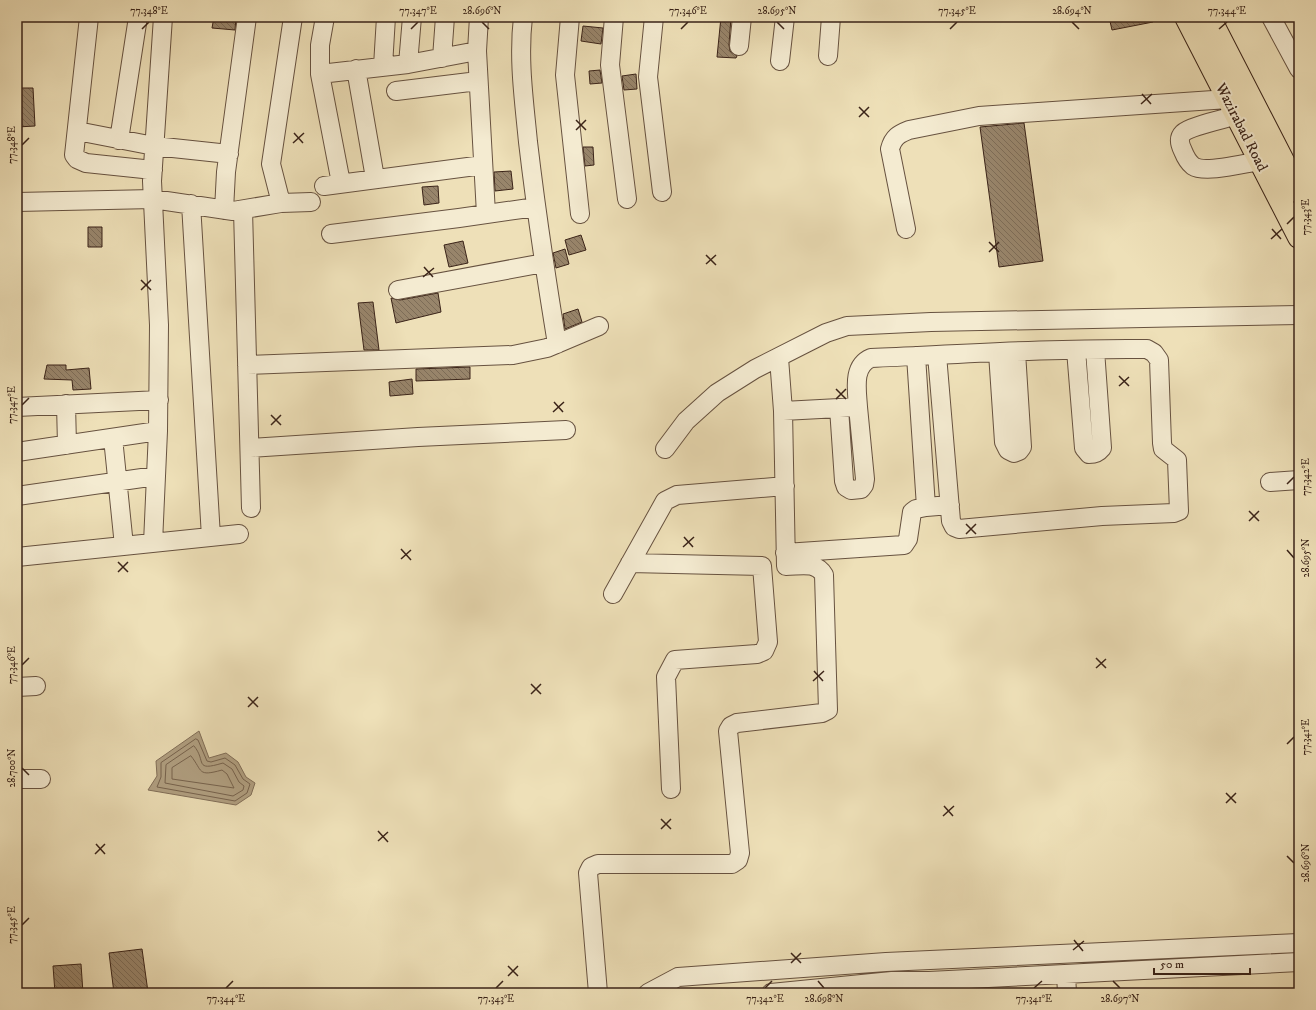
<svg xmlns="http://www.w3.org/2000/svg" width="1316" height="1010" viewBox="0 0 1316 1010" font-family="'IM FELL DW Pica',serif">
<defs>
<pattern id="building-back-hatch" width="6" height="6" patternUnits="userSpaceOnUse"><rect width="6" height="6" fill="#98856b"/><path d="M-1 5l2 2M0 0l6 6M5-1l2 2" fill="none" stroke="#7d6c57"/></pattern>
</defs>
<rect width="100%" height="100%" fill="#eee0b8"/>
<filter id="stains"><feTurbulence type="fractalNoise" baseFrequency=".005" numOctaves="4"/><feColorMatrix values="0 0 0 0 .2 0 0 0 0 .09 0 0 0 0 .02 0 0 0 .5 -.17"/></filter>
<radialGradient id="worn" r=".72"><stop offset=".6" stop-color="#630" stop-opacity="0"/><stop offset="1" stop-color="#630" stop-opacity=".3"/></radialGradient>
<path fill="#b1a082" stroke="#816e58" d="M199 731 209 758 226 753 238 762 246 777 255 783 251 795 236 805 148 790 157 776 156 761Z"/>
<g fill="none" stroke-linecap="round" stroke-linejoin="round">
<path stroke="#76624d" stroke-width="1" d="M196 739 198 740 207 761 211 762 225 758 235 765 243 779 250 784 247 793 235 801 157 787 161 777V763Z
M194 746C207 761 193 772 223 763L232 769 239 782 244 786 243 790 233 796 165 783 166 765Z
M191 756C203 771 197 777 222 770L227 774 234 788 172 779V768Z"/>
</g>
<path fill="url(#building-back-hatch)" stroke="#3a2318" d="M214 17 236 18 235 30 212 28Z
M721 17H731L729 45 730 51 737 56 736 58 717 57Z
M1109 17H1153V22L1112 30Z
M583 26 603 28 601 44 581 41Z
M600 70 602 83 590 84 589 71Z
M636 74 637 89 624 90 622 76Z
M17 88H33L35 126 17 127Z
M1024 123 1043 261 999 267 980 127Z
M583 147H593L594 165 585 166Z
M511 171 513 189 495 191 494 172Z
M438 186 439 203 424 205 422 187Z
M88 227H102V247H88Z
M581 235 586 250 569 255 565 240Z
M463 241 468 263 449 267 444 245Z
M565 249 569 264 556 268 553 253Z
M438 293 441 312 396 323 391 298 400 300Z
M373 302 379 350H364L358 303Z
M578 309 582 322 565 329 563 314Z
M47 365H66V370L89 368 91 389 73 390 72 380 44 379Z
M470 367V379L416 381V369Z
M412 379 413 394 390 396 389 382Z
M142 949 148 992 114 993 109 953Z
M81 964 83 993H55L53 966Z"/>
<g fill="none" stroke-linecap="round" stroke-linejoin="round">
<defs>
<path id="minor" d="M89 17 74 155 77 159 86 163 153 170
M325 17 320 45V74L341 183
M479 17 477 51 486 214
M523 17C518 59 524 100 528 142 536 210 546 277 557 344
M570 17 565 75 580 214
M614 17 610 65 627 199
M654 17 648 77 662 192
M1271 17 1299 69
M739 46 742 17
M828 56 831 17
M442 58 445 17
M780 61 785 17
M408 64 412 17
M383 66 386 17
M356 69 375 178
M320 74 408 64 477 51
M396 91 478 81
M1250 111C1236 117 1191 125 1183 133 1178 138 1180 145 1183 151 1185 156 1188 162 1193 166 1205 174 1245 163 1260 161
M77 131 154 146 229 154
M119 140 138 17
M324 186 483 165
M17 202 153 199 233 211 281 203 311 202
M281 203 271 164 293 17
M191 204 211 537
M224 210 226 172 247 17
M243 210 251 508
M906 229 890 149C893 137 899 134 909 130L979 116 1228 99
M331 234 459 218 536 207
M398 290 544 263
M1076 350 1084 448 1089 454C1095 454 1098 453 1102 448L1095 350
M998 353 1004 442 1008 450 1014 453 1019 451 1022 447 1016 352
M916 356 926 507 950 505
M247 365 513 355 547 348 599 326
M66 404 67 445
M17 407 159 400
M839 408 844 481 846 487 851 490 861 489 864 485 865 479 858 407
M783 411 858 407C857 390 852 366 871 358 963 354 1055 348 1147 349L1154 353 1159 360 1162 443 1163 449 1177 460 1179 511 1174 513 1102 516 959 529 954 527 951 521 937 355
M113 438 124 546
M250 448 418 437 566 430
M665 449 686 421 717 393 755 369 826 333 847 326 931 322 1299 315
M17 452 158 431
M1270 482 1299 480
M17 496 156 476 158 431 159 325 152 181 163 17
M153 543 156 476
M785 553 904 545 908 539 912 512 916 509 926 507
M17 557 239 534
M630 563 762 566 768 642 764 651 757 654 675 660 666 677 671 789
M613 594 665 501 677 495 785 486
M17 687 36 686
M17 779H41
M1066 974 1067 993
M598 993 588 873 591 867 598 864H732L738 860 740 853 728 731 731 726 737 723 822 713 828 710 824 575C816 561 800 566 786 566L783 411 779 358
M648 993 678 977 886 962 1299 943
M771 993 892 981H929L1299 962"/>
<path id="highway" d="M1186 17 1299 237
M1209 17 1299 192"/>
</defs>
<use href="#minor" stroke="#675240" stroke-width="20"/>
<use href="#highway" stroke="#3a2318" stroke-width="24"/>
<use href="#minor" stroke="#f4ebd1" stroke-width="18"/>
<use href="#highway" stroke="#eee0b8" stroke-width="22"/>
</g>
<path fill="none" stroke="#3a2318" stroke-width="1.5" d="M482 22 489 29M777 22 784 29M1072 22 1079 29M142 29 149 22M411 29 418 22M681 29 688 22M950 29 957 22M1219 29 1227 22M1142 94 1151 104M1141 104 1152 94M859 107 869 117M859 117 869 107M576 120 586 130M576 130 586 120M294 133 303 143M293 143 304 133M22 145 29 138M1287 224 1294 217M1272 229 1281 239M1271 239 1282 229M989 242 999 252M989 252 999 242M706 255 716 265M706 264 716 255M424 267 433 277M423 277 434 268M141 280 151 290M141 290 151 280M1119 376 1129 386M1119 386 1129 377M836 389 846 399M836 399 846 389M554 402 563 412M22 405 29 398M553 412 564 402M271 415 281 425M271 425 281 415M1287 484 1294 477M1249 511 1259 521M1249 521 1259 511M966 524 976 534M966 534 976 524M684 537 693 547M683 547 694 537M401 549 411 560M1287 550 1294 558M401 559 411 550M118 562 128 572M118 572 128 562M1096 658 1106 668M22 665 29 658M1096 668 1106 659M814 671 823 681M813 681 824 671M531 684 541 694M531 694 541 684M248 697 258 707M248 707 258 697M1287 744 1294 737M22 768 29 775M1226 793 1236 803M1226 803 1236 793M944 806 953 816M943 816 954 806M661 819 671 829M661 829 671 819M378 831 388 842M378 841 388 832M96 844 105 854M95 854 105 844M1287 856 1294 863M22 925 29 918M1074 940 1083 951M1073 950 1084 941M791 953 801 963M791 963 801 953M508 966 518 976M508 976 518 966M818 981 824 988M1113 981 1120 988M226 988 233 981M496 988 503 981M765 988 772 981M1034 988 1042 981"/>
<g text-anchor="middle" stroke-width="4" stroke-linejoin="round" paint-order="stroke">
<g font-size="15" fill="#3a2318" stroke="#f4ebd1">
<text transform="translate(1242 127) rotate(63)" y="5">Wazirabad Road</text>
</g>
</g>
<rect width="1316" height="1010" fill="none" stroke="#eee0b8" stroke-width="44"/>
<path d="M1154 968v6h96v-6" fill="none" stroke="#3a2318" stroke-width="2"/>
<text x="1160" y="968" font-size="12" fill="#3a2318" stroke="#f4ebd1" stroke-width="3" paint-order="stroke">50 m</text>
<rect x="22" y="22" width="1272" height="966" fill="none" stroke="#3a2318" stroke-width="1.5"/>
<g font-size="10" text-anchor="middle" fill="#3a2318">
<text x="149" y="14">77.348°E</text>
<text x="418" y="14">77.347°E</text>
<text x="482" y="14">28.696°N</text>
<text x="688" y="14">77.346°E</text>
<text x="777" y="14">28.695°N</text>
<text x="957" y="14">77.345°E</text>
<text x="1072" y="14">28.694°N</text>
<text x="1227" y="14">77.344°E</text>
<text transform="translate(11 145) rotate(-90)" y="4">77.348°E</text>
<text transform="translate(1305 217) rotate(-90)" y="4">77.343°E</text>
<text transform="translate(11 405) rotate(-90)" y="4">77.347°E</text>
<text transform="translate(1305 477) rotate(-90)" y="4">77.342°E</text>
<text transform="translate(1305 558) rotate(-90)" y="4">28.695°N</text>
<text transform="translate(11 665) rotate(-90)" y="4">77.346°E</text>
<text transform="translate(1305 737) rotate(-90)" y="4">77.341°E</text>
<text transform="translate(11 768) rotate(-90)" y="4">28.700°N</text>
<text transform="translate(1305 863) rotate(-90)" y="4">28.696°N</text>
<text transform="translate(11 925) rotate(-90)" y="4">77.345°E</text>
<text x="226" y="1002">77.344°E</text>
<text x="496" y="1002">77.343°E</text>
<text x="765" y="1002">77.342°E</text>
<text x="824" y="1002">28.698°N</text>
<text x="1034" y="1002">77.341°E</text>
<text x="1120" y="1002">28.697°N</text>
</g>
<rect width="100%" height="100%" filter="url(#stains)"/>
<rect width="100%" height="100%" fill="url(#worn)"/>
</svg>
